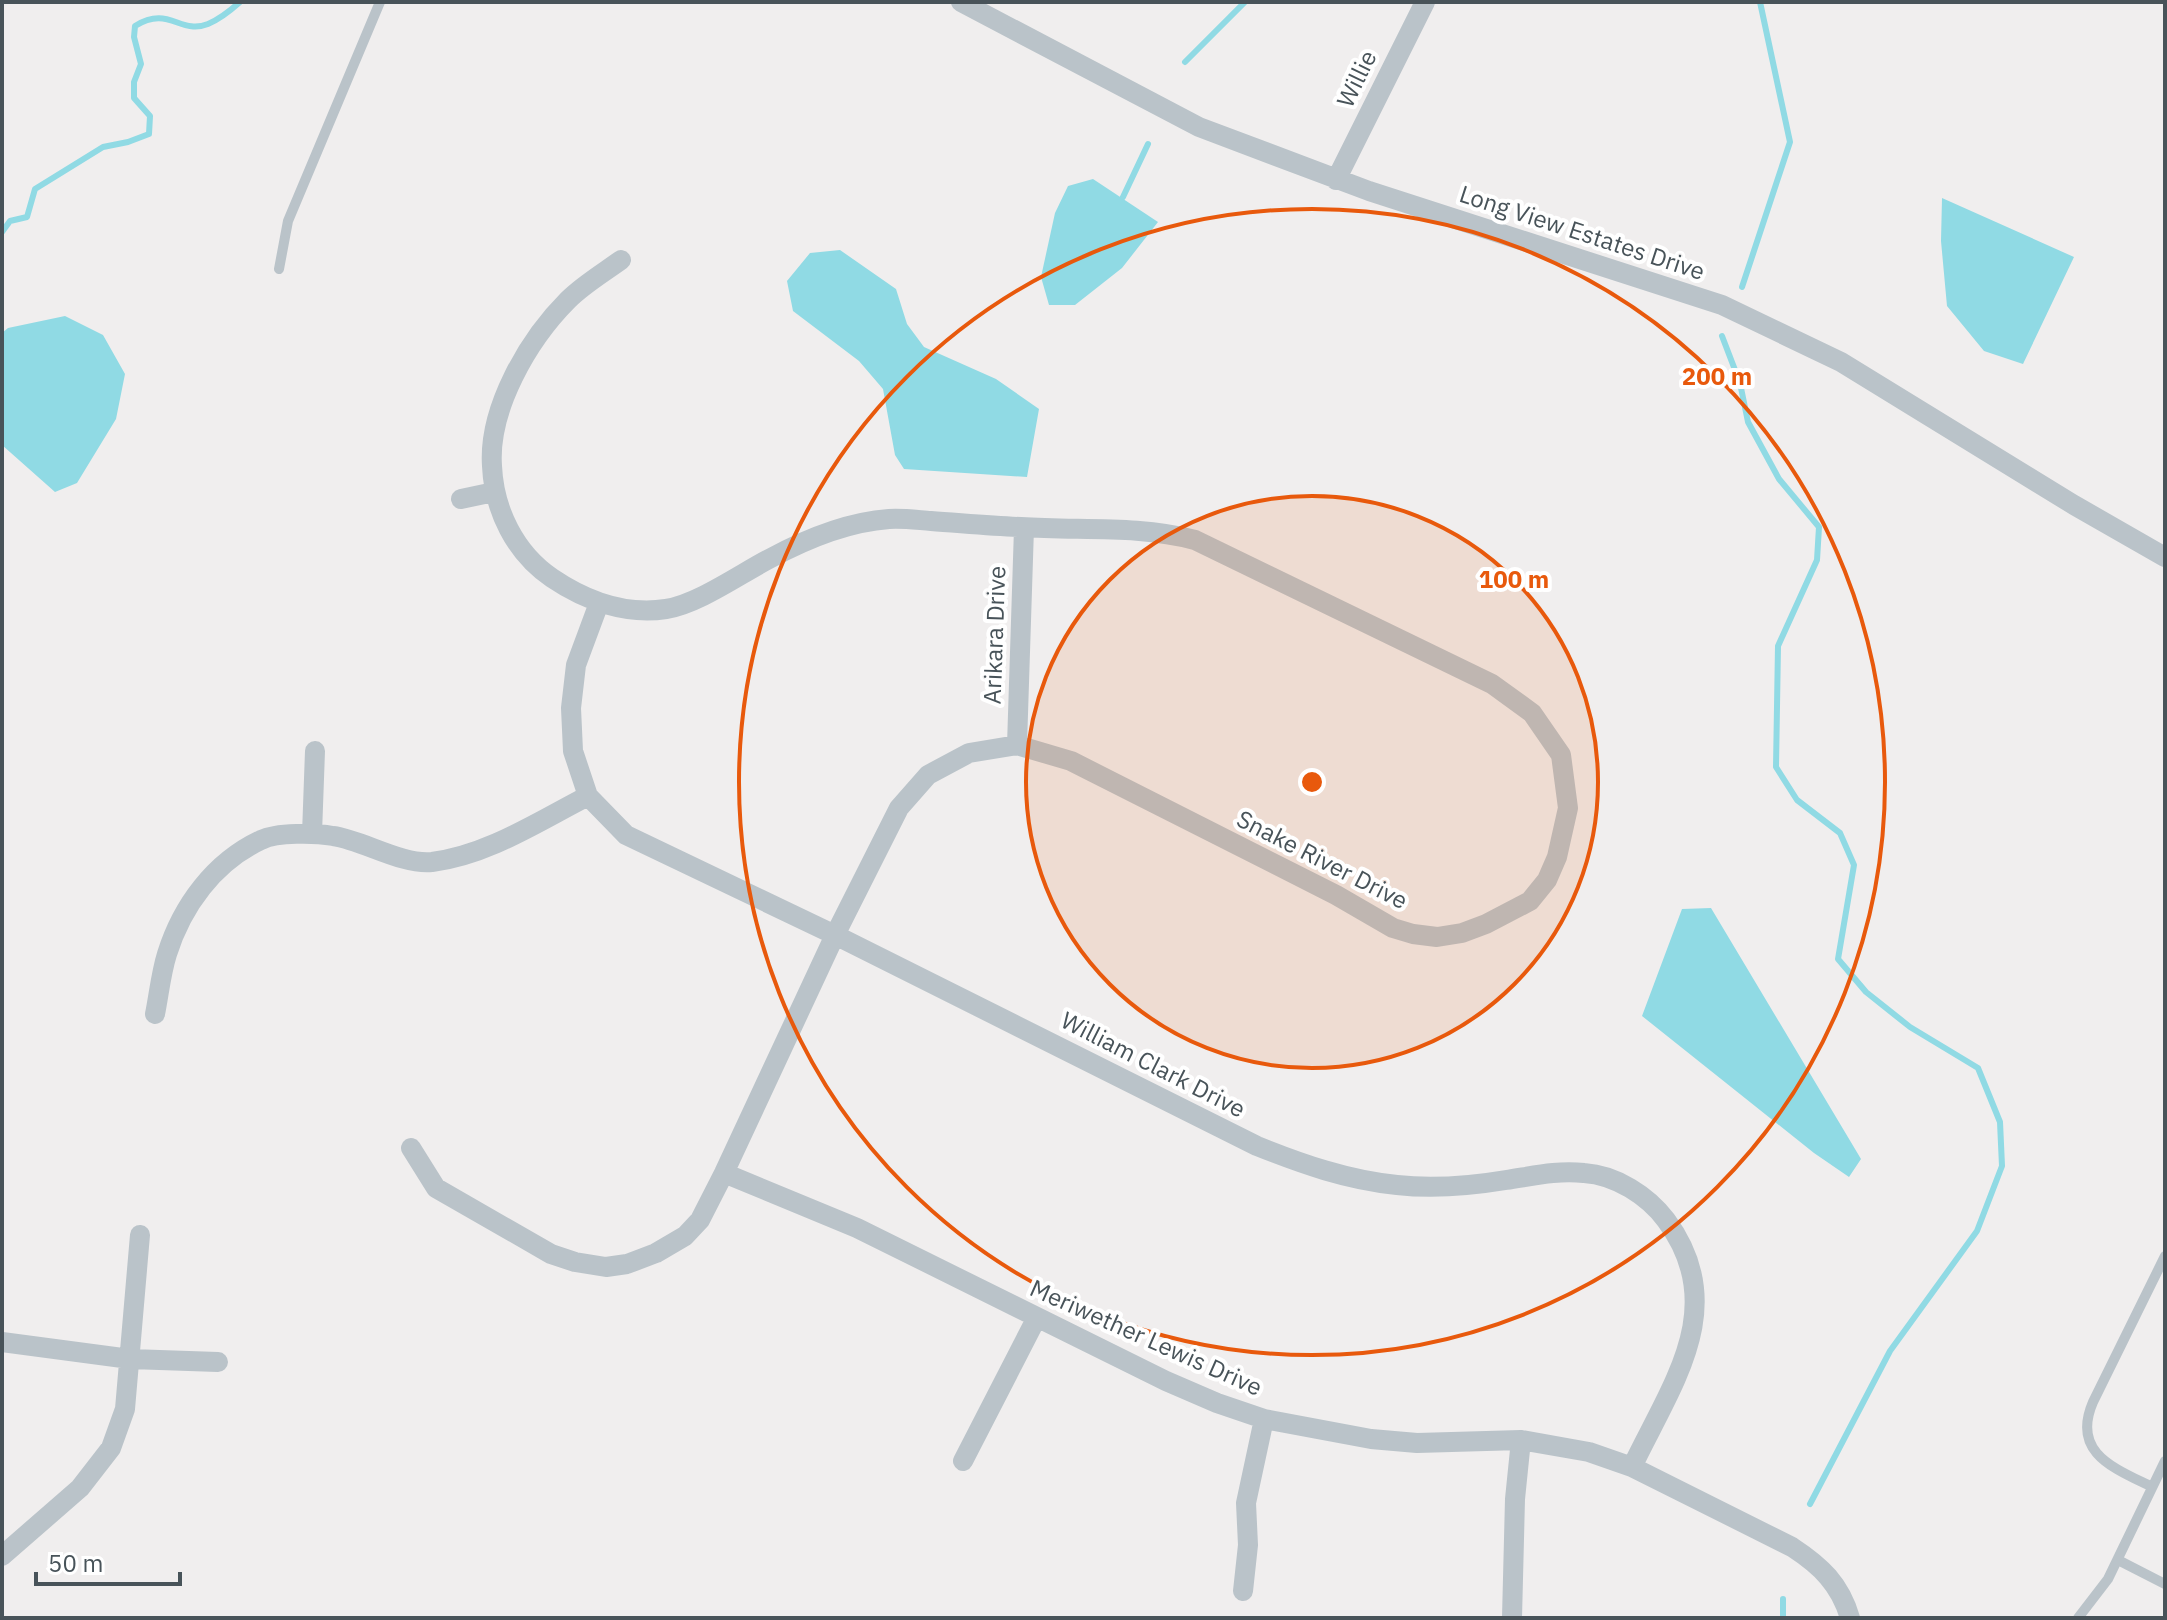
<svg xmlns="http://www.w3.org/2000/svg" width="2167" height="1620" viewBox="0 0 2167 1620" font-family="'IBM Plex Sans',sans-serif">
<rect width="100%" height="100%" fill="#f0eeee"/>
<path fill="#90dae4" d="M1093 179 1158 222 1122 268 1075 305H1049L1041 277 1055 213 1068 186Z
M1942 198 2074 257 2023 364 1984 351 1947 306 1941 241Z
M840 250 896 289 907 324 924 347 996 379 1039 409 1027 477 904 469 895 455 883 389 859 361 793 311 787 281 810 253Z
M65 316 103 335 125 374 116 419 77 483 55 492 2 445V333L8 328Z
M1711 908 1861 1159 1849 1177 1814 1153 1642 1016 1682 909Z"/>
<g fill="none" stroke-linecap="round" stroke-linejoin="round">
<path stroke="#90dae4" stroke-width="6" d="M1185 62 1245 2
M1123 197 1148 144
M2 232 10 221 27 217 35 189 103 147 128 142 149 134 150 116 134 98V82L141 64 134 37 135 26C169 5 180 35 208 24 220 19 231 10 240 2
M1742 287 1790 142 1760 2
M1722 336 1740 383 1748 422 1779 479 1819 527 1817 560 1778 646 1776 767 1797 800 1840 833 1854 865 1838 959 1866 992 1910 1027 1978 1068 2000 1122 2002 1166 1977 1231 1890 1351 1810 1504
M1783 1618V1599"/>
<path stroke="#bac3c9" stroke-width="10" d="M279 269 288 221 380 2
M2152 1487C2114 1468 2071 1453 2093 1402L2165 1256
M2118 1560 2165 1584
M2078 1618 2108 1579 2165 1461"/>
<path stroke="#bac3c9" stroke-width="20" d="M961 2 1199 127 1369 191 1722 305 1841 362 2074 505 2165 557
M1336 180 1425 2
M461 499 494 492
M599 603 576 665 571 708 573 751 588 796 626 835 835 935 1257 1146C1302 1164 1347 1180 1397 1185 1433 1189 1470 1186 1506 1180 1533 1176 1557 1170 1584 1173 1616 1175 1648 1196 1666 1220 1731 1307 1671 1385 1632 1467
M1017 745 1024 528
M312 834 315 751
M155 1014C159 994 161 973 167 954 182 906 214 862 261 840 277 832 315 833 333 836 363 840 401 865 432 862 488 855 539 821 588 796
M411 1148 436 1188 551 1254 575 1262 606 1267 627 1264 656 1253 685 1236 700 1220 724 1173 835 935 899 808 928 775 969 753 1017 745 1071 761 1336 895 1393 928 1413 934 1437 937 1462 933 1486 924 1530 901 1547 880 1557 857 1568 808 1561 755 1532 713 1492 684 1195 540C1138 525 1080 531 1021 527 991 526 961 523 931 521 917 520 902 518 889 519 847 522 806 539 769 559 740 574 698 604 666 609 626 615 586 601 552 578 515 553 494 510 492 466 488 409 528 340 568 300 583 285 603 273 621 260
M724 1173 857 1228 1166 1381 1217 1403 1264 1419 1371 1439 1417 1443 1521 1440 1589 1452 1632 1467 1792 1547C1821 1566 1840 1584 1850 1618
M2 1342 130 1359 218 1362
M963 1461 1036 1319
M2 1556 80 1488 111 1448 125 1409 140 1235
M1243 1591 1248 1545 1246 1503 1264 1419
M1512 1618 1515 1499 1521 1440"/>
</g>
<circle cx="1312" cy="782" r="286" fill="#e8590c" fill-opacity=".12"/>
<g fill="none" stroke="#e8590c" stroke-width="4">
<circle cx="1312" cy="782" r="286"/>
<circle cx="1312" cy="782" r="573"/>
</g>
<g text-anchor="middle" stroke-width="8" stroke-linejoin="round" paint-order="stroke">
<g font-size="24" fill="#485359" stroke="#fff">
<text transform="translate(1357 79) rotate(-64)" y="8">Willie</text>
<text transform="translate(1582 233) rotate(18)" y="8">Long View Estates Drive</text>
<text transform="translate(995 635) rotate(-88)" y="8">Arikara Drive</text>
<text transform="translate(1322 860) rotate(27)" y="8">Snake River Drive</text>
<text transform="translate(1153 1065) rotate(27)" y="8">William Clark Drive</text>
<text transform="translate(1146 1338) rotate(24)" y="8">Meriwether Lewis Drive</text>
</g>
</g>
<circle cx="1312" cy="782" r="12" fill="#e8590c" stroke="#fff" stroke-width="4"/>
<g font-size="24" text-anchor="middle" font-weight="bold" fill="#e8590c" stroke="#fff" stroke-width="8" stroke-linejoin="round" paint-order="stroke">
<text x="1717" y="385">200 m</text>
<text x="1514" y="588">100 m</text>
</g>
<rect width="2167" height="1620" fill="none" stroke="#485359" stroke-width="8"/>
<path d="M36 1572v12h144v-12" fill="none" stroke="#485359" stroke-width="4"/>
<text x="48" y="1572" font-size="24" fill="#485359" stroke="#ffffff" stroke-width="6" paint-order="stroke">50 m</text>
</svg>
